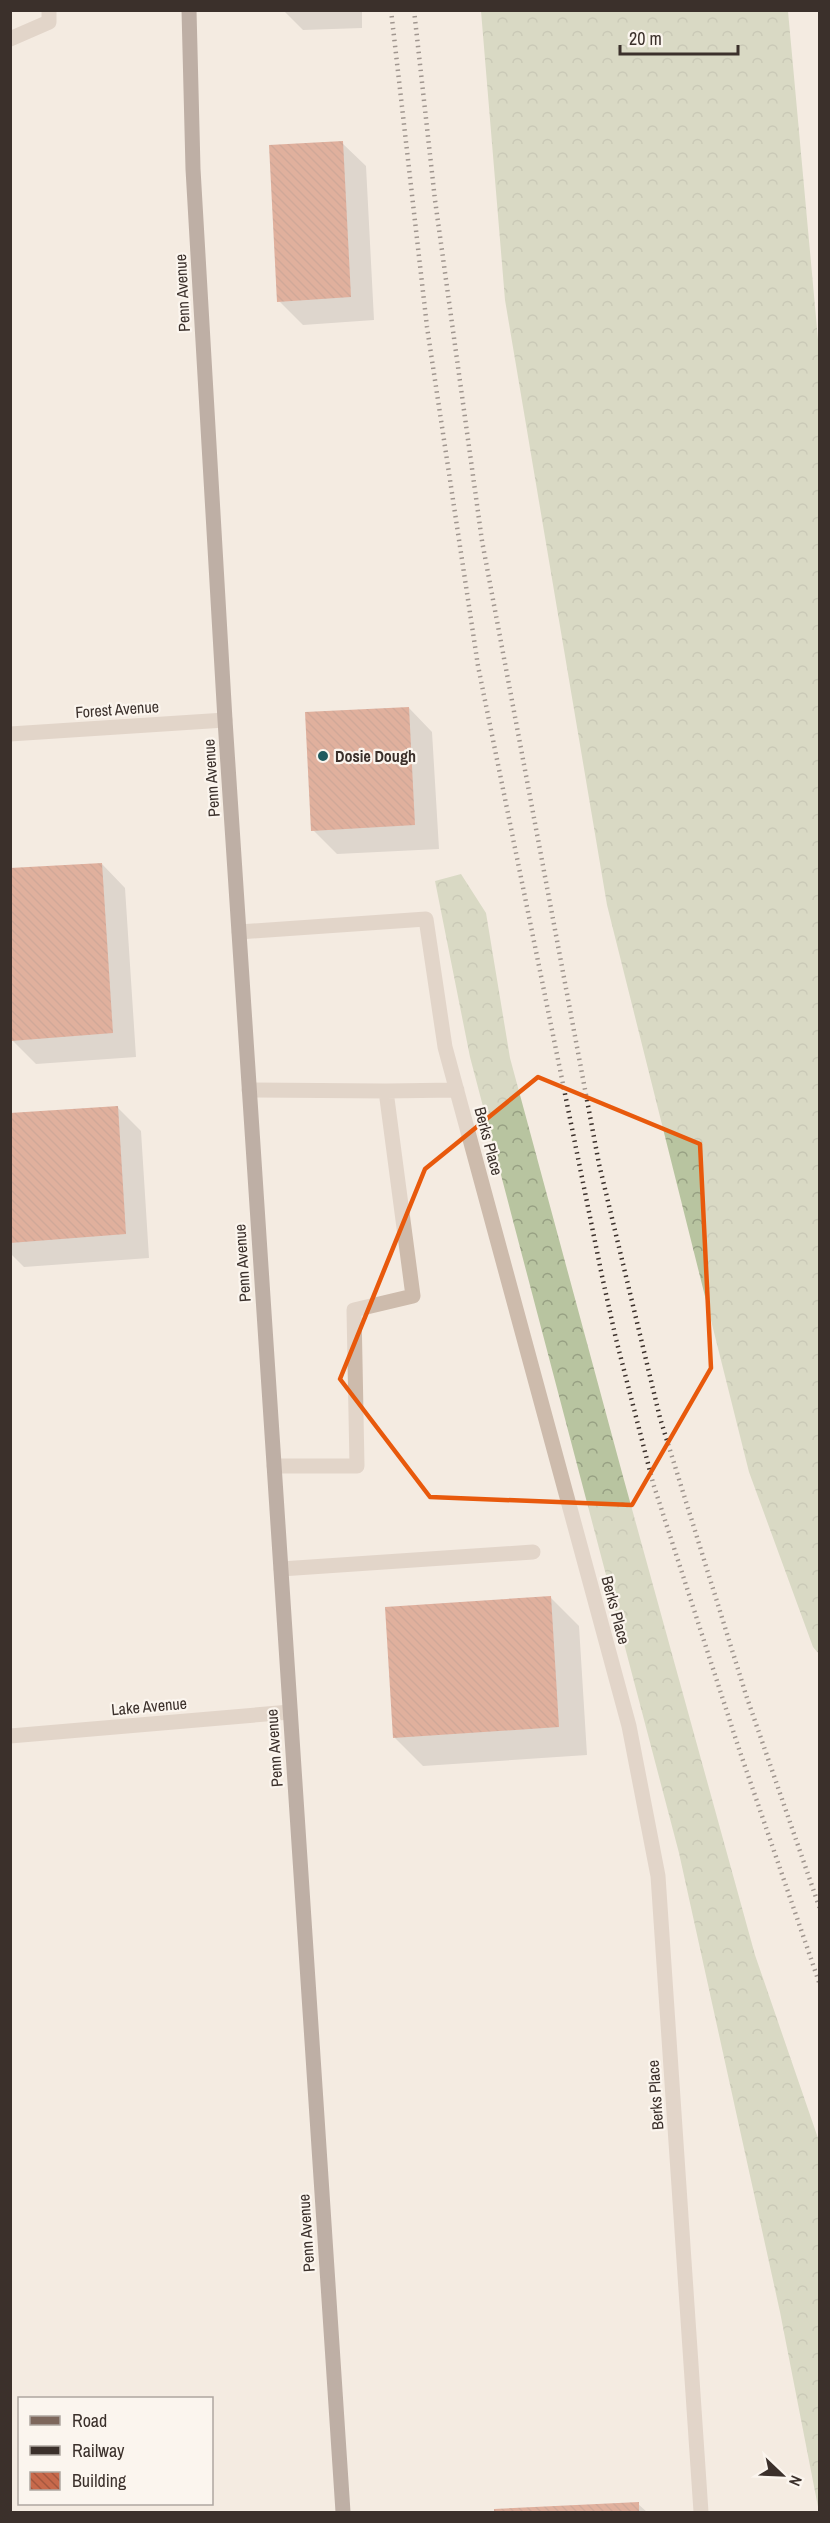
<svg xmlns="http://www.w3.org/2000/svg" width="830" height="2523" viewBox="0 0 830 2523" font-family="'Archivo Narrow',sans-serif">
<defs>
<pattern id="forest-crowns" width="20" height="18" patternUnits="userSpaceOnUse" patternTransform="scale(1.5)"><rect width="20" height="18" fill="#b8c4a0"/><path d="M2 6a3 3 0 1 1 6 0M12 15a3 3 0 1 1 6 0" fill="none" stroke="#97a083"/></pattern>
<pattern id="building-back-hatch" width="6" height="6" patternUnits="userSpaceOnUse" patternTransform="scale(1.5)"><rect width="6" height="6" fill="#c8694b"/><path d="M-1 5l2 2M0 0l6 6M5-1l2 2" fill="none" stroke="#a4573f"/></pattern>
</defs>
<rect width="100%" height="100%" fill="#f4ebe1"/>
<path fill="url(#forest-crowns)" d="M481 11H788L820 361 819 1654 813 1647 749 1472 607 905 505 300Z
M461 874 486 913 510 1058 624 1480 755 1955 819 2141V2512L780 2312 679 1853 470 1057 435 881Z"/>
<path fill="#0003" d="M283 10H362V28L303 30Z
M342 143 366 166 374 320 303 325 279 301Z
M409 708 432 732 439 849 337 854 313 830Z
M102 864 125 888 136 1057 36 1064 12 1040 10 870Z
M117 1107 141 1131 149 1258 24 1267 10 1253V1114Z
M550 1597 579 1626 587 1755 423 1766 394 1737Z
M638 2504 647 2512H496V2511Z"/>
<path fill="url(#building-back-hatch)" d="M343 141 351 297 277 302 269 145Z
M409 707 415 825 311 831 305 712Z
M102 863 113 1033 11 1041 10 868Z
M118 1106 126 1234 10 1243V1113Z
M551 1596 559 1727 393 1738 385 1607Z
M639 2502V2512H494V2509Z"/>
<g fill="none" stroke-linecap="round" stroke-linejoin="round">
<path stroke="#cdbbac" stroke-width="15" d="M10 39 49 22V10
M239 932 426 919 445 1047 629 1726 658 1876 701 2512
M249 1090 386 1091 413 1296 354 1310 357 1466H274
M386 1091 457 1090
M281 1569 533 1552"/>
<path stroke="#cdbbac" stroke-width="15" d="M10 734 225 720
M10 1736 290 1712"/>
<path stroke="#7d675c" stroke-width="15" d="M189 10 193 169 225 720 343 2512"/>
<path stroke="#3b302b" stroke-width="4.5" stroke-dasharray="1.5 4.5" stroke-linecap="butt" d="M391 10 427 327 478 666 602 1276 616 1339 653 1483 738 1746 820 1985
M414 10 435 200 482 541 599 1164 660 1418 746 1695 820 1909"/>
</g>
<path d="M0 0H830V2523H0ZM538 1077 700 1144 711 1368 632 1505 430 1497 340 1379 425 1169Z" fill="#f4ebe1" fill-opacity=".55" fill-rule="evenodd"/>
<path fill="none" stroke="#e8590c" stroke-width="4.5" stroke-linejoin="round" d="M538 1077 700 1144 711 1368 632 1505 430 1497 340 1379 425 1169Z"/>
<circle fill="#1f5a5e" stroke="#fbf5ee" stroke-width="2" cx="323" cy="756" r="6"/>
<g text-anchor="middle" stroke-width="4.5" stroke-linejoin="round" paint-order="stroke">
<g font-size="16" fill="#3b302b" stroke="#fbf5ee">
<text transform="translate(182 293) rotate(-93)" y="6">Penn Avenue</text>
<text transform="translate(117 709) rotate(-4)" y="6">Forest Avenue</text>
<text transform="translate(211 778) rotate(-94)" y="6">Penn Avenue</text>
<text transform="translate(489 1141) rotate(75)" y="6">Berks Place</text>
<text transform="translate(242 1263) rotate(-94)" y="6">Penn Avenue</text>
<text transform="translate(616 1610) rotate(75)" y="6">Berks Place</text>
<text transform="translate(149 1706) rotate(-5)" y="6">Lake Avenue</text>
<text transform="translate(274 1748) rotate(-94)" y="6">Penn Avenue</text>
<text transform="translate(655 2095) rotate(-94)" y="6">Berks Place</text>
<text transform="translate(306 2233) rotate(-94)" y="6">Penn Avenue</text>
</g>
<g font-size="16" font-weight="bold" fill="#3b302b" stroke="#fbf5ee" text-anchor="start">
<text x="335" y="762">Dosie Dough</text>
</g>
</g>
<rect width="830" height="2523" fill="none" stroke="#3b302b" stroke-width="24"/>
<rect x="18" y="2397" width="195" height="108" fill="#fbf5ee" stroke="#aea6a0" stroke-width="1.5"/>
<rect x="30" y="2416" width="30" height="9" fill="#7d675c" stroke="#aea6a0" stroke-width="1.5"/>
<text x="72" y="2427" font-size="18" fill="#3b302b">Road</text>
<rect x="30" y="2446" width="30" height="9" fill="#3b302b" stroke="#aea6a0" stroke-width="1.5"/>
<text x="72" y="2457" font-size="18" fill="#3b302b">Railway</text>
<rect x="30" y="2472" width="30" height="18" fill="url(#building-back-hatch)" stroke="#aea6a0" stroke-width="1.5"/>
<text x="72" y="2487" font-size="18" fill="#3b302b">Building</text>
<g transform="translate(782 2475) rotate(113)" stroke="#fbf5ee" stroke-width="4.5" paint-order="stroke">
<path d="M0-4.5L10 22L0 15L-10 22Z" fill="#3b302b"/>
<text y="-9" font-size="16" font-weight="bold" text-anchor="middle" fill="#3b302b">N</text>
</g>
<path d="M620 45v9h118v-9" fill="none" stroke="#3b302b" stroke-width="3"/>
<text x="629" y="45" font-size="18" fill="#3b302b" stroke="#fbf5ee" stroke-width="4.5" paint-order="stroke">20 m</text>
</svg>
